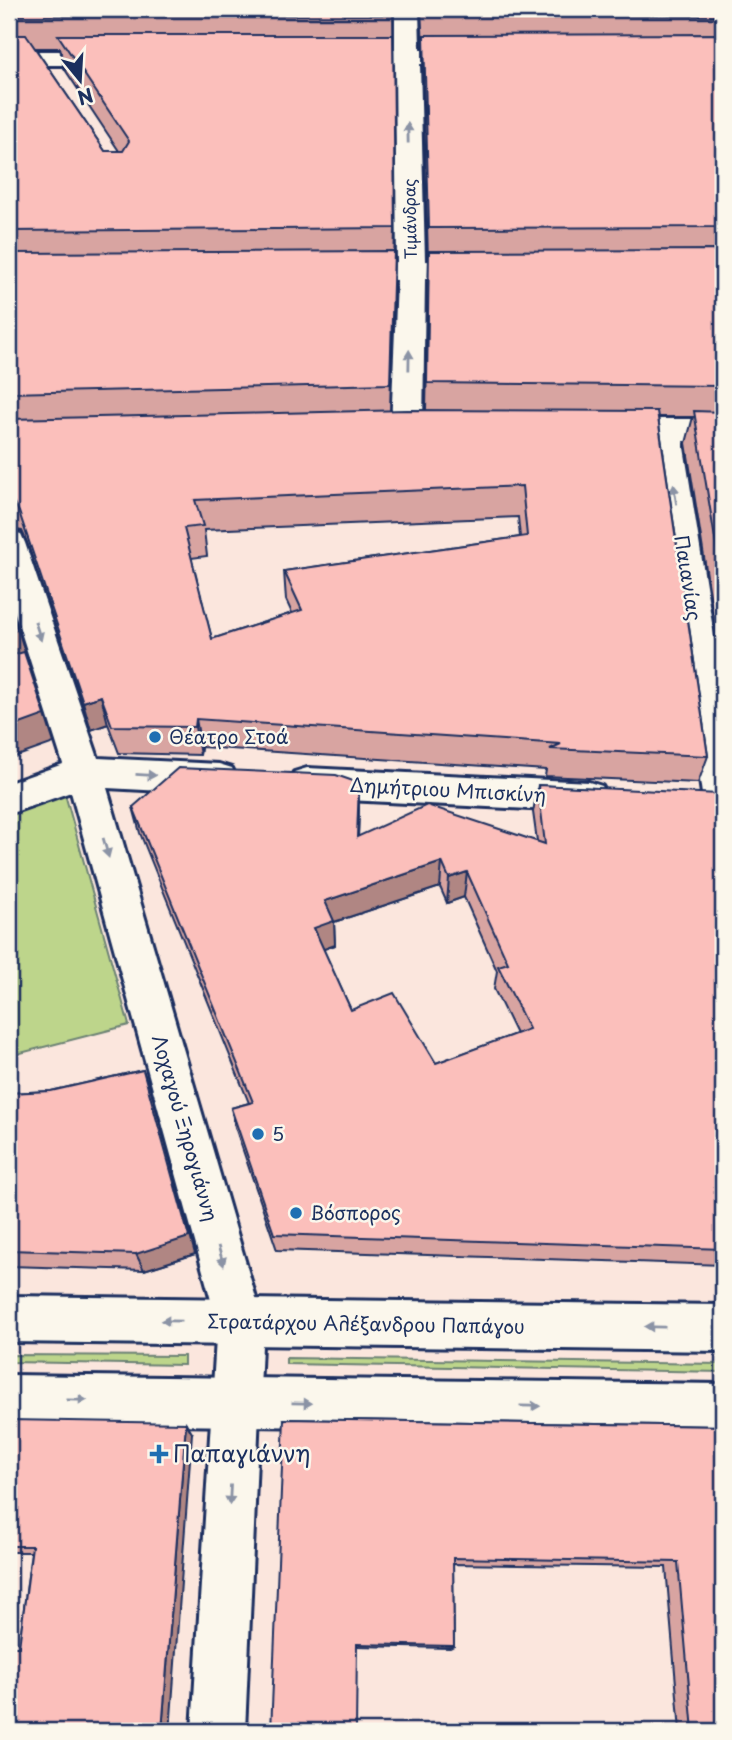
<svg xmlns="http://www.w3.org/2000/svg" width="732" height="1740" viewBox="0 0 732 1740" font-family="'Playpen Sans',sans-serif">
<rect width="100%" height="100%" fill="#fbe6dd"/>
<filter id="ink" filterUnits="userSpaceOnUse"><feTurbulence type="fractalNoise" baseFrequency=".0143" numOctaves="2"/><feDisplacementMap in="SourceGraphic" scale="14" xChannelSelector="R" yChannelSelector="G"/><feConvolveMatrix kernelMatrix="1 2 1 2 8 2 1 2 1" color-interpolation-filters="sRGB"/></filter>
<g filter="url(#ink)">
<path fill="#bdd58b" stroke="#6c8274" stroke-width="2" d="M65 794 129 1025 9 1056V815Z
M9 1355 184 1356V1365L9 1362Z
M286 1358 723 1364V1372L286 1364Z"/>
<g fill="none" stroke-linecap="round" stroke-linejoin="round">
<defs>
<path id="minor" d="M395 9H419L420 49H476L485 51 488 56 485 61 476 63 420 64 425 261 489 264 493 270 489 276 425 279 423 428 418 436 407 439 396 436 391 428 397 280 330 277 326 271 330 265 397 262 395 64H340L331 62 328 57 331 52 340 50 395 49Z
M9 51H116L125 53 128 58 125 63 116 65H9Z
M606 419H723V441H683L723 692V824L710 819 704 808 652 441H606L595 438 590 430 595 422Z
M9 531 21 534 25 543 98 758 219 764 232 768 237 779 232 790 219 794 107 788 263 1322 245 1731H192L217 1322 71 792 9 814V783L63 764 9 594Z
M307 768 589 782 602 786 608 797 602 808 589 812 307 798 294 794 288 783 294 772Z"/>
<path id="tertiary" d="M9 1296 723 1305V1351L9 1342Z
M9 1375 723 1384V1432L9 1423Z"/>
</defs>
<use href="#minor" stroke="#1b2f5e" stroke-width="6"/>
<use href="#tertiary" stroke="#1b2f5e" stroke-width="6"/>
<use href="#minor" fill="#fbf7ec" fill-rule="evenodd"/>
<use href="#tertiary" fill="#fbf7ec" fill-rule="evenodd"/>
</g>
<path fill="#d8a4a1" stroke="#1b2f5e" stroke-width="2" fill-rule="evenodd" d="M9 9H393L395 228 390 411 426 410 429 260H428L423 68V47L421 9H723V677L686 443 693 417H658L708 756 698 783 545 776 546 770 201 747 200 755 119 753 108 724 91 730 27 542 22 531 9 529ZM35 48H60L64 68 119 151H105ZM518 517 520 537 284 571 286 600 292 613 212 639 191 558 207 556 204 530Z
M538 785 723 795V1265L277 1250 235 1127 231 1108 249 1103 140 833 133 807 359 809 358 837 537 841 533 812ZM440 887 447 903 464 897 497 971 494 989 516 1034 436 1063 351 1010 323 949 335 945 334 922Z
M143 1070 151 1091 195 1254 144 1270 9 1266V1093L51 1091Z
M284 1419 723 1426V1731H680L666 1567 453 1564 454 1646 450 1648 357 1646Z
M9 1420 192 1433 19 1647 31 1552H9Z"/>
<path fill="#b08683" stroke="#1b2f5e" stroke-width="2" d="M9 602 54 743 9 759Z
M101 696 108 724 91 730 83 702Z
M196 719 201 747 200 755 195 727Z
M359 783V809L357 863V837Z
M442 862 440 887 334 922 335 945 316 952 314 928 325 901Z
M467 872 464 897 447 903 449 878Z
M143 1070 151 1091 195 1254 144 1270 136 1254Z
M186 1423 192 1433 170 1731H162Z"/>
<path fill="#fbbfbb" stroke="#1b2f5e" stroke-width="2" fill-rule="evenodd" d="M9 9H393V15L9 16Z
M423 9H723V16L424 15Z
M723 34V227L429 228 424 35Z
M9 35H26L105 151H123L129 141 58 35H393L395 228 9 231Z
M723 250V386L427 383 429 251Z
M394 251 390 384 9 393V253Z
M408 410 657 411 708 756 550 749 561 744 196 719 195 727 112 726 101 696 83 702 19 512 13 501 9 500V419ZM522 486 527 536 284 571 302 610 212 639 184 528 203 526 195 500Z
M694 411 723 412V587Z
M9 603 17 630 9 632Z
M24 652 45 715 9 728V656Z
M178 768 336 775 359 783 357 837 427 805 545 844 538 785 719 794 723 795V1249L274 1234 231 1108 253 1102 133 807ZM442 862 449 878 467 872 508 963 498 966 529 1029 436 1063 394 993 351 1010 314 928 334 921 325 901Z
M143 1070 189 1237 136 1254 9 1250V1093L51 1091Z
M284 1419 723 1426V1731H693L678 1562 453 1558 454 1646 357 1644 356 1731H271Z
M9 1420 186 1423 162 1731H9V1647H19L32 1546H9Z"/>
<defs><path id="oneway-solid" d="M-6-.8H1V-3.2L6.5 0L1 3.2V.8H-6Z" transform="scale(1.75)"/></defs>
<g fill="#8b93a5">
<use href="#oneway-solid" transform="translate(408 133) rotate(-91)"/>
<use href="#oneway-solid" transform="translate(409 360) rotate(-89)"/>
<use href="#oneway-solid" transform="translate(675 494) rotate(-99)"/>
<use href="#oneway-solid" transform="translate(38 631) rotate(72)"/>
<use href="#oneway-solid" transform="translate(146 775) rotate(3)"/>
<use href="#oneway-solid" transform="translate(106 848) rotate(74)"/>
<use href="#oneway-solid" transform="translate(221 1256) rotate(74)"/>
<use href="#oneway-solid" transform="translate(171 1321) rotate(-179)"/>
<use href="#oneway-solid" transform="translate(655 1327) rotate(-179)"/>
<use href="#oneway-solid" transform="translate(77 1400) rotate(1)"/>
<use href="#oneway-solid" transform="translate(302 1403) rotate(1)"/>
<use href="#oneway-solid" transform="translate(530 1406) rotate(1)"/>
<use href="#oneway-solid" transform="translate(230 1495) rotate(93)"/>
</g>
</g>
<g fill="#1f6fb2" stroke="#fbf7ec" stroke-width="2.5">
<circle cx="155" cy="737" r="7"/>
<circle cx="258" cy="1134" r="7"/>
<circle cx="296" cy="1213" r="7"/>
<path d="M155.5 1443.5h7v7h7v7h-7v7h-7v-7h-7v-7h7z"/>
</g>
<g text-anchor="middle" stroke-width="5" stroke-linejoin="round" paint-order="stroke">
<g font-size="16" fill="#1b2f5e" stroke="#fbf7ec">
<text transform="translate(410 219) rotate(-91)" y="6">Τιμάνδρας</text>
</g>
<g font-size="19" fill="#1b2f5e" stroke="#fbf7ec">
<text transform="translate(688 578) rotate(81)" y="7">Παιανίας</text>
<text transform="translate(448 790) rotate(3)" y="7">Δημήτριου Μπισκίνη</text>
<text transform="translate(185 1128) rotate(74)" y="7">Λοχαγού Ξηρογιάννη</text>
<text transform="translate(366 1324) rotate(1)" y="7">Στρατάρχου Αλέξανδρου Παπάγου</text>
</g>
<g font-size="19" fill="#1b2f5e" stroke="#fbf7ec" text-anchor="start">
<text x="169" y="744">Θέατρο Στοά</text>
<text x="272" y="1141">5</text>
<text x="310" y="1220">Βόσπορος</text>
</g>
<g font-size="23" fill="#1b2f5e" stroke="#fbf7ec" text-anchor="start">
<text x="173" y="1462">Παπαγιάννη</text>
</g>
</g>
<rect width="732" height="1740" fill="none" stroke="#fbf7ec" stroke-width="35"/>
<rect x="18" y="18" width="697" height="1705" fill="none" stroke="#1b2f5e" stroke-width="2.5" filter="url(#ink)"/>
<g transform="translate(80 80) rotate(162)" stroke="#fbf7ec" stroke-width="5" paint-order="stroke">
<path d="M0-5L12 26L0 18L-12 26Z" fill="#1b2f5e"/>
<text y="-10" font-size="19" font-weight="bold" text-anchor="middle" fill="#1b2f5e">N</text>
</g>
</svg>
